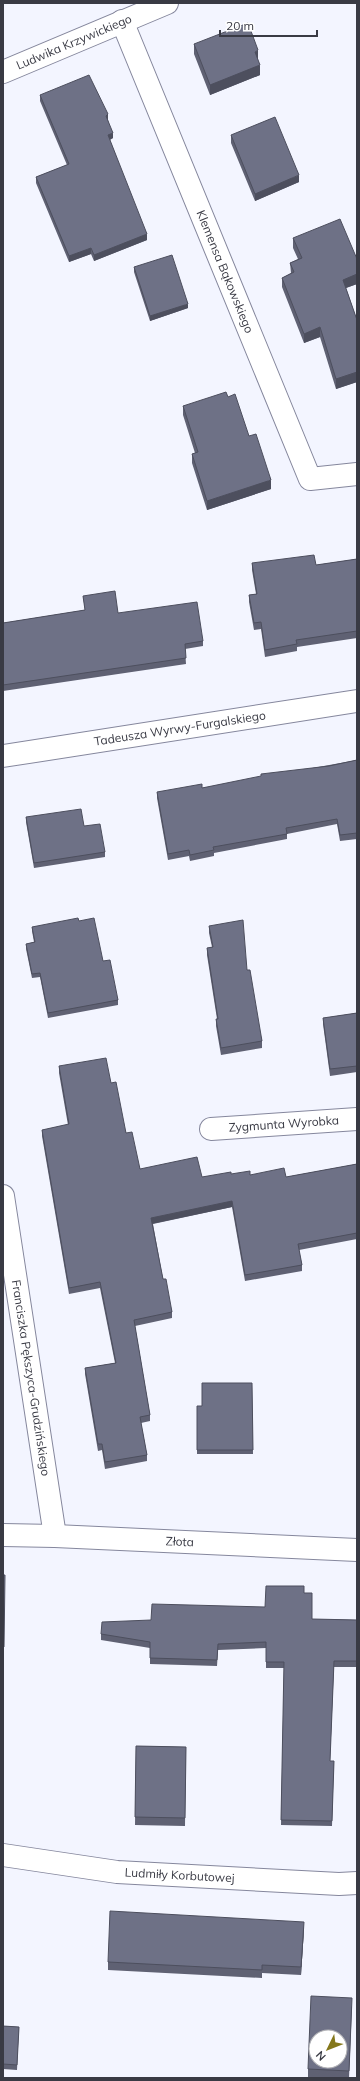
<svg xmlns="http://www.w3.org/2000/svg" width="360" height="2081" viewBox="0 0 360 2081" font-family="Mulish,sans-serif">
<rect width="100%" height="100%" fill="#f3f5ff"/>
<g fill="none" stroke-linecap="round" stroke-linejoin="round">
<defs>
<g id="minor">
<path id="s1" d="M122 21 310 479 357 474"/>
<path id="s2" d="M3 72 167 3"/>
<path id="s3" d="M3 756 357 701"/>
<path id="s4" d="M211 1129 357 1119"/>
<path id="s5" d="M3 1196 55 1536"/>
<path id="s6" d="M3 1535 55 1536 357 1550"/>
<path id="s7" d="M3 1855 117 1872 339 1884 357 1883"/>
</g>
</defs>
<use href="#minor" stroke="#85879d" stroke-width="24"/>
<use href="#minor" stroke="#fff" stroke-width="22"/>
</g>
<path fill="#5f6173" d="M194 44 258 59V60L260 75 210 95 194 54Z
M40 95 108 120 113 138 110 140 147 240 94 261 91 254 69 262 36 183V177L67 165 40 101Z
M231 135 299 182 255 201 231 143Z
M293 238 357 259V284L346 288 357 320V382L336 389 320 337 304 343 282 287V278L291 273 290 263 298 259 293 248Z
M134 267 188 308 150 321 134 272Z
M228 397 249 436 271 489 207 510 192 463V454L195 453 183 415V406Z
M357 559V638L297 647V651L265 657 261 629 254 630 249 602V595L256 594 252 570V563L316 565Z
M83 596 118 613 203 641V646L185 649 186 664 3 691V623L85 610Z
M357 760V839L340 841 337 824 287 834V839L214 853V856L190 861 189 856 168 860 157 798V792L202 788Z
M26 817 84 826 105 852V857L34 868 26 822Z
M79 921 103 961 118 1000V1005L48 1018 40 977 32 978 26 949V944L34 942 32 931V927Z
M209 926 247 970 262 1041V1048L221 1055 216 1026V1019H217L207 955V948L212 947 209 933Z
M357 1013V1072L330 1076 323 1024V1018Z
M59 1066 111 1083 126 1133 140 1169 202 1177 231 1174 286 1177 357 1164V1239L299 1250 302 1265V1271L245 1281 232 1207 153 1224 163 1279 172 1312V1318L135 1326 150 1415V1421L141 1423 147 1455V1461L105 1469 102 1450 98 1451 85 1374V1368L115 1363 100 1288 69 1294 42 1136V1130L68 1125 59 1073Z
M252 1383 253 1454H197V1406H202Z
M304 1593 312 1619 357 1620V1667H334L330 1761H334L332 1826 281 1825 284 1668H266V1648L218 1650 217 1666 150 1664V1648L101 1640V1634L151 1620 265 1607Z
M136 1746 186 1747 185 1826 135 1825Z
M304 1929 301 1975 262 1973V1978L108 1970V1962Z
M352 2006 349 2078 308 2077V2069Z
M3 2026 19 2027 17 2070 3 2069Z"/>
<path fill="#4d4f5e" d="M258 50V59L255 61V52Z
M260 65V75L210 95V85Z
M108 114V120L106 121V116Z
M113 133V138L108 140V135Z
M299 175V182L255 201V194Z
M147 234V240L94 261V255Z
M91 248V254L69 262V256Z
M357 274V284L343 289V280Z
M188 304V308L150 321V316Z
M320 327V337L304 343V334Z
M357 372V382L336 389V379Z
M271 480V489L207 510V501Z
M232 1201V1207L151 1224V1218Z
M304 1922V1929L301 1975V1967Z"/>
<path fill="#6e7186" stroke="#4d4f5e" fill-rule="evenodd" d="M248 23 258 50 255 52 260 65 210 85 194 44Z
M89 75 108 114 106 116 113 133 108 135 147 234 94 255 91 248 69 256 36 177 69 164 40 95Z
M275 117 299 175 255 194 231 135Z
M340 219 357 259V274L343 280 357 320V372L336 379 320 327 304 334 282 278 294 272 290 263 302 258 293 238Z
M172 255 188 304 150 316 134 267Z
M226 392 228 397 235 394 249 436 256 434 271 480 207 501 192 454 198 452 183 406Z
M314 555 316 565 357 559V631L296 640 297 644 265 650 261 622 254 623 249 595 257 594 252 563Z
M115 591 118 613 197 602 203 641 185 644 186 658 3 685V623L85 610 83 596Z
M357 760V833L340 835 337 819 286 828 287 834 213 847 214 850 190 855 189 850 168 854 157 792 202 784V788L261 776V774L329 766Z
M81 809 84 826 100 824 105 852 34 863 26 817Z
M78 918 79 921 94 918 103 961 110 960 118 1000 48 1013 40 973 32 974 26 944 35 942 32 927Z
M243 920 247 970H250L262 1041 221 1048 216 1019H218L207 948 213 947 209 926Z
M357 1013V1066L330 1069 323 1018Z
M106 1058 111 1083 116 1082 126 1133 132 1132 140 1169 197 1157 202 1177 231 1172V1174L250 1171V1175L284 1168 286 1177 357 1164V1233L298 1244 302 1265 245 1275 232 1201 151 1218 163 1279H166L172 1312 134 1320 150 1415 140 1417 147 1455 105 1462 102 1444H98L85 1368 116 1363 100 1282 69 1288 42 1130 69 1124 59 1066Z
M202 1383H252L253 1450H197V1406H202Z
M3 1575H5L4 1647H3Z
M266 1586H304V1593H312V1619L357 1620V1661H334L330 1761H334L332 1821 281 1820 284 1662H266V1642L218 1644 217 1660 150 1658V1642L101 1634 102 1622 151 1620 152 1604 265 1607Z
M136 1746 186 1747 185 1818 135 1817Z
M110 1911 304 1922 301 1967 262 1965V1970L108 1962Z
M311 1996 352 1998 349 2071 308 2069ZM316 2037H340V2061H316Z
M3 2026 19 2027 17 2065 3 2064Z"/>
<g text-anchor="middle" stroke-width="4" stroke-linejoin="round" paint-order="stroke">
<g font-size="12" fill="#393a44" stroke="#fff">
<text dy="4" stroke="none"><textPath href="#s2" startOffset="77">Ludwika Krzywickiego</textPath></text>
<text dy="4" stroke="none"><textPath href="#s1" startOffset="271">Klemensa Bąkowskiego</textPath></text>
<text dy="4" stroke="none"><textPath href="#s3" startOffset="179">Tadeusza Wyrwy-Furgalskiego</textPath></text>
<text dy="4" stroke="none"><textPath href="#s4" startOffset="73">Zygmunta Wyrobka</textPath></text>
<text dy="4" stroke="none"><textPath href="#s5" startOffset="184">Franciszka Pększyca-Grudzińskiego</textPath></text>
<text dy="4" stroke="none"><textPath href="#s6" startOffset="177">Złota</textPath></text>
<text dy="4" stroke="none"><textPath href="#s7" startOffset="178">Ludmiły Korbutowej</textPath></text>
</g>
</g>
<rect width="360" height="2081" fill="none" stroke="#393a44" stroke-width="8"/>
<g transform="translate(328 2049) rotate(227)"><circle r="19" fill="#ffffff" stroke="#b0b0b4"/>
<path d="M0-3L7 15L0 10L-7 15Z" fill="#84771b"/>
<text y="-6" font-size="11" font-weight="bold" text-anchor="middle" fill="#393a44">N</text>
</g>
<path d="M220 30v6h97v-6" fill="none" stroke="#393a44" stroke-width="2"/>
<text x="226" y="30" font-size="12" fill="#393a44" stroke="#ffffff" stroke-width="3" paint-order="stroke">20 m</text>
</svg>
